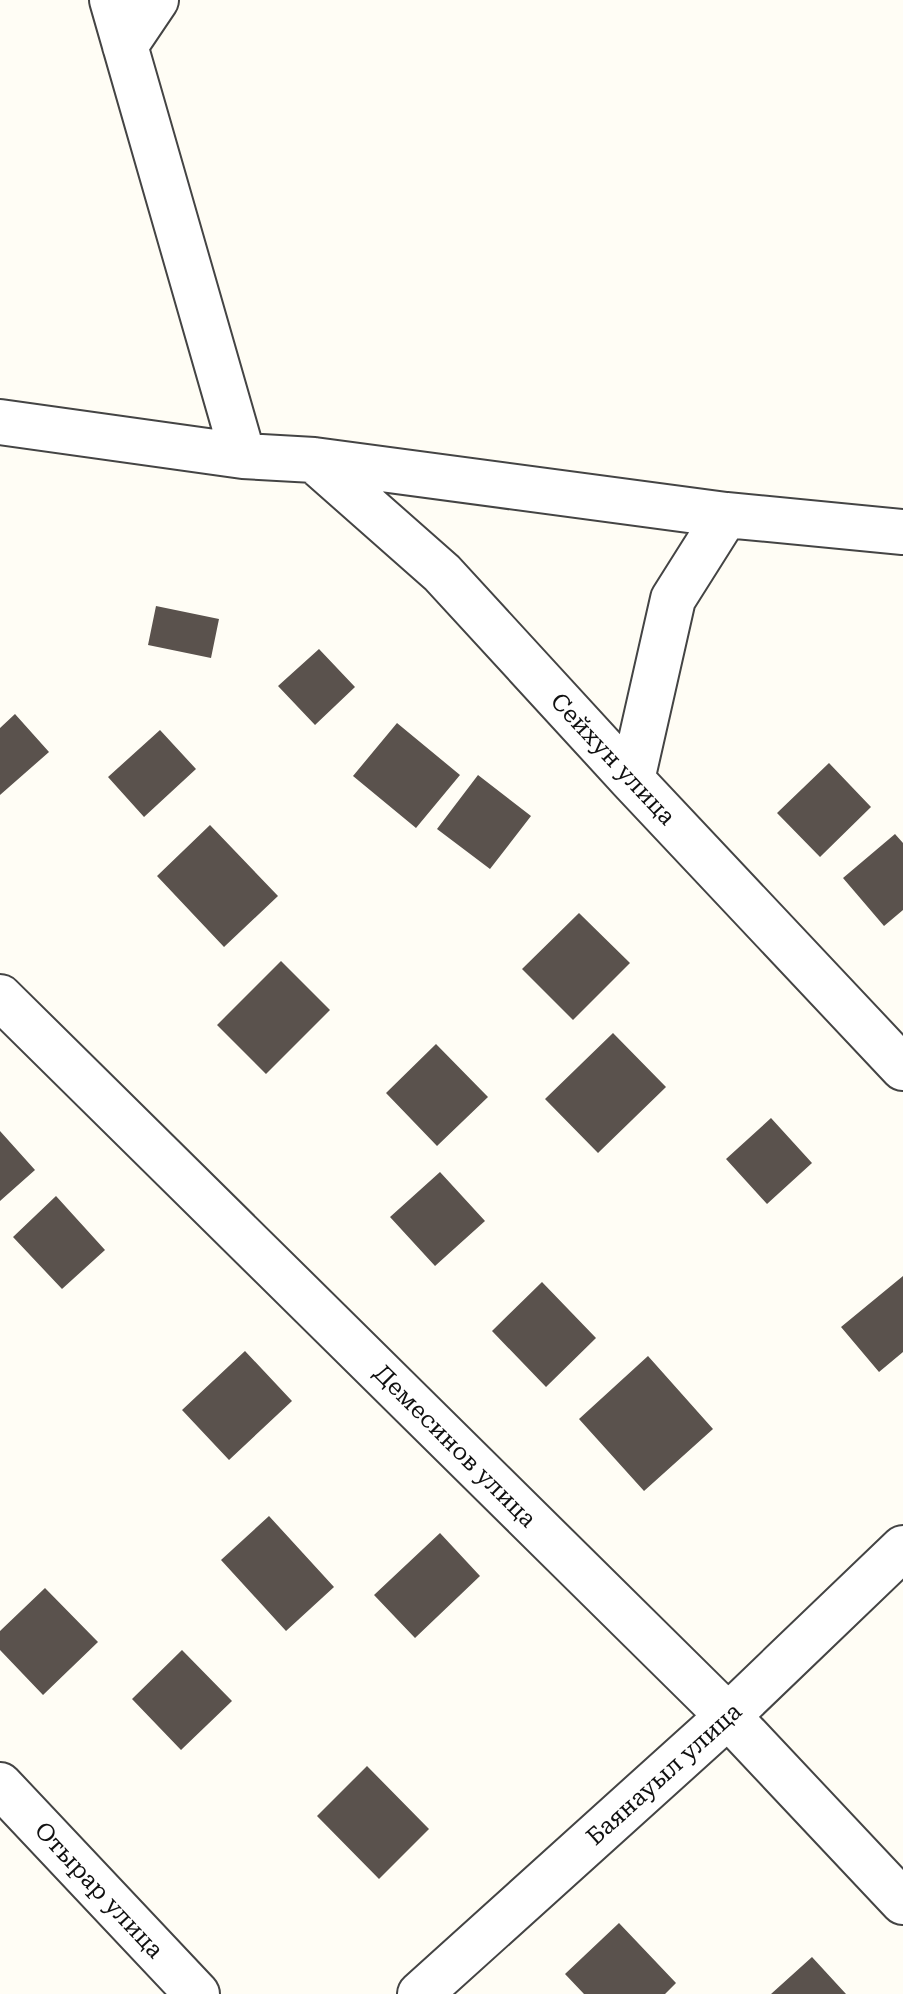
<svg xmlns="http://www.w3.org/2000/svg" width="903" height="1994" viewBox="0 0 903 1994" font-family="'Roboto Serif',serif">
<rect width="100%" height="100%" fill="#fffdf5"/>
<path fill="#5a524d" d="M156 606 219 619 211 658 148 645Z
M319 649 355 687 315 725 278 686Z
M15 714 49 752 0 795V728Z
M397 723 460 775 416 828 353 776Z
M160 730 196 769 144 817 108 777Z
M829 763 871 807 820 857 777 813Z
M478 775 531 816 490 869 437 829Z
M210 825 278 896 224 947 157 876Z
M895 834 903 843V910L884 926 843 878Z
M579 913 630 963 573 1020 522 969Z
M281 961 330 1010 266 1074 217 1025Z
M613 1033 666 1087 598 1153 545 1099Z
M436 1044 488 1097 437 1146 386 1093Z
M771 1118 812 1163 767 1204 726 1159Z
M0 1131 35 1170 0 1201Z
M440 1172 485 1221 435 1266 390 1217Z
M56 1196 105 1250 62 1289 13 1237Z
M903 1276V1352L879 1372 841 1327Z
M542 1282 596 1338 546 1387 492 1331Z
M245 1351 292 1401 229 1460 182 1410Z
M648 1356 713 1429 644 1491 579 1419Z
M269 1516 334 1587 286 1631 221 1560Z
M440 1533 480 1576 415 1638 374 1595Z
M45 1588 98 1642 43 1695 0 1650V1631Z
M182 1650 232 1701 181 1750 132 1699Z
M367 1766 429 1829 379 1879 317 1816Z
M619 1923 676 1983 665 1994H584L565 1974Z
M812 1957 846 1994H771Z"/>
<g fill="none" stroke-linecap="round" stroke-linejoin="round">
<defs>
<path id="minor" d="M112 0 243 456
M125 46 156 0
M0 422 243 456 314 460 726 515 903 532
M314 460 442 573 632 780 903 1068
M632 780 673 599 726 515
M0 997 728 1716 903 1902
M0 1785 197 1994
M420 1994 728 1716 903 1548"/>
</defs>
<use href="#minor" stroke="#444" stroke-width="48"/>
<use href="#minor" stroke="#fff" stroke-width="44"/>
</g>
<g text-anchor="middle" stroke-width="8" stroke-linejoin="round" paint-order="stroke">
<g font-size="24" fill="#111" stroke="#fff">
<text transform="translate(613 759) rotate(47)" y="8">Сейхун улица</text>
<text transform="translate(455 1446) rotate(45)" y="8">Демесинов улица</text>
<text transform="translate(664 1774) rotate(-42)" y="8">Баянауыл улица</text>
<text transform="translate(99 1890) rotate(47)" y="8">Отырар улица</text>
</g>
</g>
</svg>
